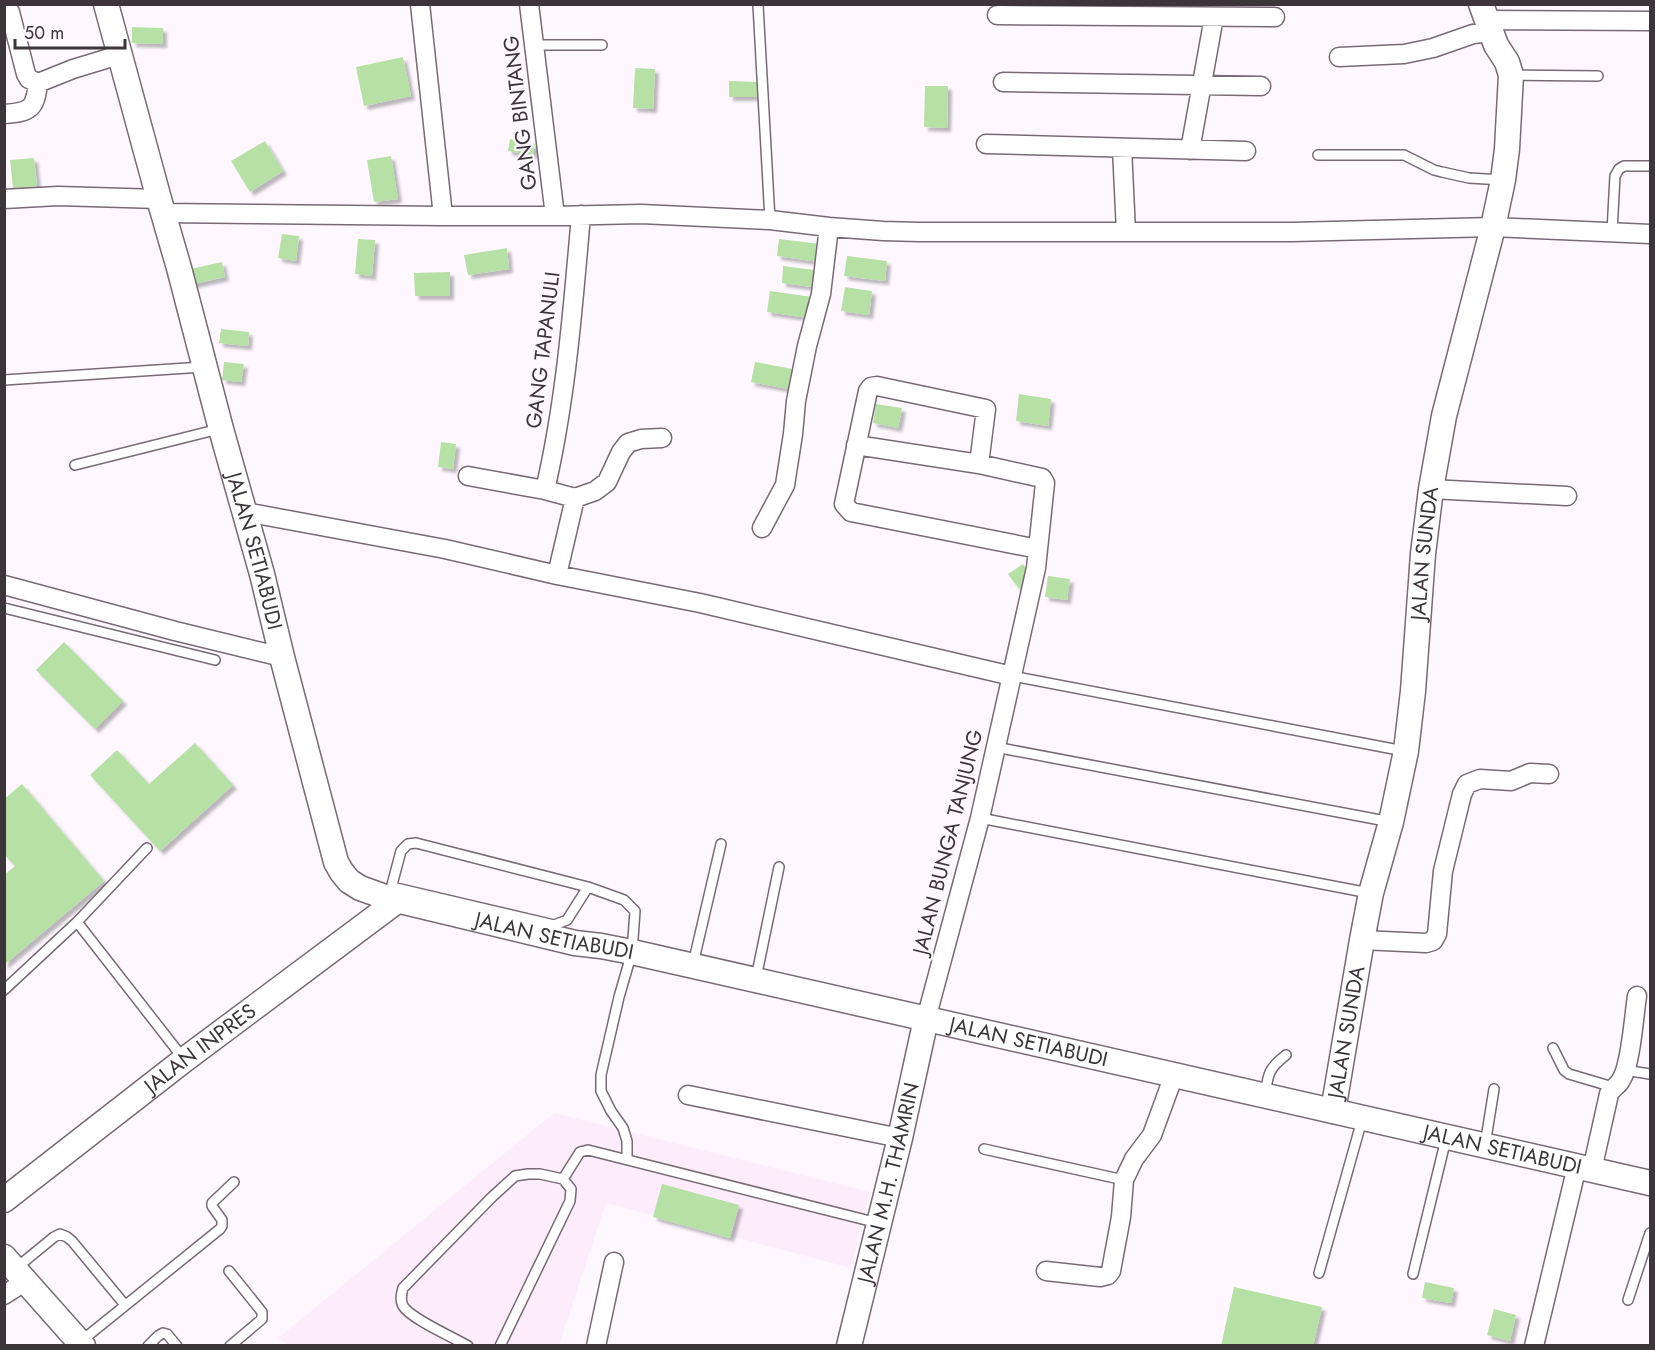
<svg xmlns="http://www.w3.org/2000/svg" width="1655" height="1350" viewBox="0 0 1655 1350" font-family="Jost,sans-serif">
<defs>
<filter id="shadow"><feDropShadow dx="4" dy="4" stdDeviation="1.5" flood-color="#0004"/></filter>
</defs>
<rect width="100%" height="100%" fill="#fef8fe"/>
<path fill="#fdecfb" d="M554 1113 870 1192 851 1268 606 1203 559 1345 289 1346 278 1338Z"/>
<path fill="#b6e0a5" filter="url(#shadow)" d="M132 27 163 28V44L132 43Z
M403 57 411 96 364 106 356 67Z
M635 68 655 69 653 109 633 108Z
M729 81 759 82V97H729Z
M925 86H948L947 128 924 127Z
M510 139 535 144 533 155 508 151Z
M265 141 283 171 250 192 231 161Z
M391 156 398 199 374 202 367 160Z
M34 158 37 186 13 188 10 160Z
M282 234 299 236 296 261 278 258Z
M358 239 375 240 372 276 355 274Z
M779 239 821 244 819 262 777 256Z
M507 248 509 269 468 275 464 255Z
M847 256 887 261 885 281 844 276Z
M222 262 225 277 189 285 186 270Z
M783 266 822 271 820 288 782 283Z
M450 272V296H415L414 273Z
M845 287 872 291 869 315 841 311Z
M770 291 812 297 809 318 767 312Z
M221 329 249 332 248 346 219 343Z
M224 362 244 364 241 382 222 380Z
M755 362 798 370 794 390 751 382Z
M1019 394 1051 399 1048 426 1016 421Z
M876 404 902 408 898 428 873 423Z
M441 442 456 444 453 469 438 467Z
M1023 564 1034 579 1019 589 1008 574Z
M1048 576 1070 579 1067 600 1045 597Z
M64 642 123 701 95 729 36 670Z
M195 743 233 785 160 851 90 775 117 750 149 784Z
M22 784 104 881 4 965V875L15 866 4 854V799Z
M662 1184 739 1205 730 1238 653 1217Z
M1425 1282 1454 1288 1451 1303 1422 1298Z
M1234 1287 1322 1307 1313 1346H1221Z
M1494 1309 1516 1315 1510 1341 1487 1335Z"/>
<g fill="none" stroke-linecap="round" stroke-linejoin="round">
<defs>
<path id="lane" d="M758 5 770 220
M535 45H602
M1513 75 1598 76
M1318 155H1404L1434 170 1442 172 1469 178 1503 180
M1612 232 1615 176 1619 169 1624 166H1650
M4 380 203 367
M75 465 219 429
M4 608 215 660
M1012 676 1404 751
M995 747 1391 822
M980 818 1369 893
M147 848 77 922 183 1058
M392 887 554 925 567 920 588 887
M389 896 401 851 408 844 416 843 588 887 624 900 635 911 632 952 619 997 601 1075V1091L611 1111 623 1128 627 1141V1159
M693 964 721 844
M756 978 779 867
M4 990 77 922
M1553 1048 1564 1070 1569 1074 1613 1087
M1624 1070 1650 1074
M1265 1096C1268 1074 1268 1069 1286 1055
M1485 1145 1494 1089
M984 1149 1124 1180
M563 1179 580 1152 588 1150 878 1223
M15 1269 54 1237 60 1234 67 1237 72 1241 125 1305
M229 1271 262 1312V1319L230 1346
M1319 1273 1362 1120
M1413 1274 1446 1139
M1628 1300 1650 1233
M80 1342 220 1229 222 1226V1220L212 1206V1203L234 1182
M148 1346 158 1336 163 1333 167 1334 177 1346
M468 1346C453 1337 411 1319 403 1306 400 1300 401 1295 403 1288L492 1197 515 1176 528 1174H540L563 1179 571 1189 570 1201 500 1346"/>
<path id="street" d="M420 4 443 216
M529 4 555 216
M4 5 10 12 26 74 29 79 38 83
M997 15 1275 17
M1487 20 1650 21
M1339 57 1404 54 1433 48 1473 34 1492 32
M1003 82 1261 86
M4 114C31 112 35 109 38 83L73 69 119 55
M986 144 1246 151
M1122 148 1126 232
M1190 150 1214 17
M4 199 58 196 159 199
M163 213 443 216H555L641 214 770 220 829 227 883 231 919 232H1292L1493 227 1650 234
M856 445 979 464 1042 478 1045 483 1036 568 980 818 926 1019
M979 464 986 409 877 386 871 387 868 391 844 504 851 512 1038 549
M468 476 545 490 575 498 595 491 607 482 621 452 628 443 641 439 662 438
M1431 489 1567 496
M545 490C566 400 573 307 581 215
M245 512 445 549 557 575 700 603 1012 676
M762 528 785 485 793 434 796 401 807 346 821 294 829 227
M557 575 575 498
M4 585 175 631 282 657
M1362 940 1426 943 1433 941 1437 934 1443 871 1462 794 1467 784 1480 779 1511 781 1530 773 1549 774
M688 1095 900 1138
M1592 1170 1609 1094C1612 1088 1618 1086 1621 1080 1631 1065 1634 1015 1637 996
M1046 1271 1100 1277 1108 1275 1111 1271 1121 1217 1124 1180 1134 1159 1152 1135 1174 1075
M4 1295 26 1281
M596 1346 614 1262
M1534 1346 1577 1166"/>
<g id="secondary">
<path id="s1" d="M106 4 159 199 179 268 221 429 262 574 282 657 336 862 341 871 349 881 360 888 388 898 575 943 601 946 632 952 1650 1183"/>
<path id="s2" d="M1333 1111 1362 940 1371 893 1391 822 1406 751 1413 691 1423 554 1431 489 1444 416 1493 227 1503 180 1507 149 1511 75 1507 62 1496 45 1481 4"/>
<path id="s3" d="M4 1200 184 1060 397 901"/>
<path d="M4 1257 83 1346"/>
<path id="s4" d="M849 1346 900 1138 926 1019"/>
</g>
</defs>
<use href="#lane" stroke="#776a75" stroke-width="12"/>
<use href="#street" stroke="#776a75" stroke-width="21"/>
<use href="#secondary" stroke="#776a75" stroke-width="27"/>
<use href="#lane" stroke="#fff" stroke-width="9"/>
<use href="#street" stroke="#fff" stroke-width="18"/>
<use href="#secondary" stroke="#fff" stroke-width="24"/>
</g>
<g text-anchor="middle" stroke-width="4.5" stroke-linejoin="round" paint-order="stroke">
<g font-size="21" fill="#3c363b" stroke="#fef8fe">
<text transform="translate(520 113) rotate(-97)" y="7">GANG BINTANG</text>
<text transform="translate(543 350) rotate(-83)" y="7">GANG TAPANULI</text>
<text dy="7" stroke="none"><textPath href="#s1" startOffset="567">JALAN SETIABUDI</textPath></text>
<text dy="7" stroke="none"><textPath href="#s2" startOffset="566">JALAN SUNDA</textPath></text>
<text transform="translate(948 842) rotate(-76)" y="7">JALAN BUNGA TANJUNG</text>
<text dy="7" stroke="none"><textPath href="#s1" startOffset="1125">JALAN SETIABUDI</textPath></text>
<text dy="7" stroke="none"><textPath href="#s2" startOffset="80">JALAN SUNDA</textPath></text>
<text dy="7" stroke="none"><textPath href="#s1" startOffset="1611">JALAN SETIABUDI</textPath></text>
<text dy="7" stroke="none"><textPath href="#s3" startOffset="248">JALAN INPRES</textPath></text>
<text dy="7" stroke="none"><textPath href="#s1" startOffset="2097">JALAN SETIABUDI</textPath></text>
<text dy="7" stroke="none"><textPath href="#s4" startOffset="168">JALAN M.H. THAMRIN</textPath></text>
</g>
</g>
<rect width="1655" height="1350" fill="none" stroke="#3c363b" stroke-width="12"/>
<path d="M15 39v9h110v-9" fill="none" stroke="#3c363b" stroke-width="3"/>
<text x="24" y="39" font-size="18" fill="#3c363b" stroke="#fef8fe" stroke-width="4.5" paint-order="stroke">50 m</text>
</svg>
